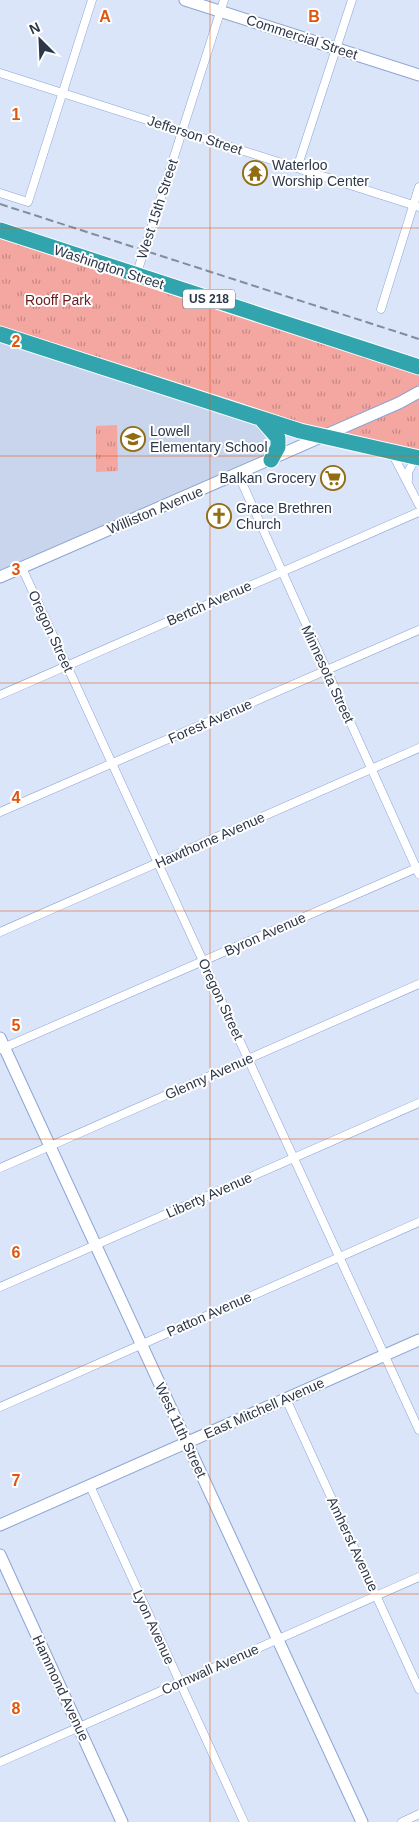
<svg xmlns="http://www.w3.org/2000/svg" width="419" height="1822" viewBox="0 0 419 1822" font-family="Helvetica,sans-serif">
<defs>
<pattern id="grass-tufts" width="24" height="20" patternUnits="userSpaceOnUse" patternTransform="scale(1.25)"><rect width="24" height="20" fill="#f4a6a1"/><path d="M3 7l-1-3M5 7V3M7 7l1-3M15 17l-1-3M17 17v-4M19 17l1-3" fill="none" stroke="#c68885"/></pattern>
</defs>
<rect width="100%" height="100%" fill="#dae5fa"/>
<path fill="#c8d5ec" d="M0 334 260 418 271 460 0 577Z"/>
<path fill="url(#grass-tufts)" d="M0 229 419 364V458L371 448 0 334Z
M117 425 118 471 96 472V426Z"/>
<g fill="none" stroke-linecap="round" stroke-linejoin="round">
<defs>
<path id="street" d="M0 73 419 207
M297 168 352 0
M0 193 28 202 92 0
M136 276 224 0
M381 309 419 187
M392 453 419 505
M238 474 419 874
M408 480V472L416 458
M22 568 419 1430
M0 695 419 512
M0 812 419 630
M0 932 419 748
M1 1049 419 867
M0 1168 419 984
M0 1287 419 1103
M286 1399 419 1689
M0 1407 419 1222
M90 1486 244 1822
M0 1762 419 1577
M402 1822 419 1814"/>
<path id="secondary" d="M185 0 419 75
M0 577 399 403 419 392
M0 1038 362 1822
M0 1525 419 1340
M0 1555 122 1822"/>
<path id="highway" d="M0 230 419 367
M0 334 300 431 419 458
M263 421 278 438V447L271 460"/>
</defs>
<use href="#street" stroke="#8ba4d4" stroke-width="9"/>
<use href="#secondary" stroke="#8ba4d4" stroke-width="13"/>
<use href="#highway" stroke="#fff" stroke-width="17"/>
<use href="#street" stroke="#fff" stroke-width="8"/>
<use href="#secondary" stroke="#fff" stroke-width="11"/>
<use href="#highway" stroke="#32a4ad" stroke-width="15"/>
<path stroke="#818ca0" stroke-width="2" stroke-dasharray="8 4" stroke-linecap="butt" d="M0 204 419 339"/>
</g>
<path fill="none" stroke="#df570f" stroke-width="1" stroke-opacity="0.55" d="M210 0V1822M0 228H419M0 456H419M0 683H419M0 911H419M0 1139H419M0 1366H419M0 1594H419"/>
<defs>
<symbol id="temple-ring" viewBox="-11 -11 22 22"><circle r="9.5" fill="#fff" stroke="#916c13" stroke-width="1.5"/><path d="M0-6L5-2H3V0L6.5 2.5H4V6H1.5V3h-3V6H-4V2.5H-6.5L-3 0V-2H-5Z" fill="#916c13"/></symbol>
<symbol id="school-ring" viewBox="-11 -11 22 22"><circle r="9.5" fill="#fff" stroke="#916c13" stroke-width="1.5"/><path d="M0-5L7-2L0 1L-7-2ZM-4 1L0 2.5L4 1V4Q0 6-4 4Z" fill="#916c13"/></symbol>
<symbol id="supermarket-ring" viewBox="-11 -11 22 22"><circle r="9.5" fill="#fff" stroke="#916c13" stroke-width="1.5"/><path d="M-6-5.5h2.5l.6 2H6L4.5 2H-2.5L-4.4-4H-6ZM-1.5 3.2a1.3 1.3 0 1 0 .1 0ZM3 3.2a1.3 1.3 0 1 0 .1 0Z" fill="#916c13"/></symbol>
<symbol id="church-ring" viewBox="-11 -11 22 22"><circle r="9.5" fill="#fff" stroke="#916c13" stroke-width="1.5"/><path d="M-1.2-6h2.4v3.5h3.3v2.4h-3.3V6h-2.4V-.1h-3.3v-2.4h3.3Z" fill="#916c13"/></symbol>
</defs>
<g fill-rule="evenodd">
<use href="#temple-ring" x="241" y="159" width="28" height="28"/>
<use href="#school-ring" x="119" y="425" width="28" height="28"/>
<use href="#supermarket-ring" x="319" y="464" width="28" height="28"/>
<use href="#church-ring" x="205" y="502" width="28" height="28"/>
</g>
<g text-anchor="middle" stroke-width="4" stroke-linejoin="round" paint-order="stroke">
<rect fill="#fff" stroke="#6b7380" stroke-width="1" x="183" y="289.5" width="52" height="19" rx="4"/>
<g font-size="12" font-weight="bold" fill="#2c374a">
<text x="209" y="303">US 218</text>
</g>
<g font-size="14" fill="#2c374a" stroke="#fff">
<text transform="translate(302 37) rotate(18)" y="5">Commercial Street</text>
<text transform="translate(195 135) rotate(18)" y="5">Jefferson Street</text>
<text transform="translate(157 209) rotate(-72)" y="5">West 15th Street</text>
<text transform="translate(109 267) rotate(18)" y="5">Washington Street</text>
<text transform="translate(155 510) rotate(-23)" y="5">Williston Avenue</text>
<text transform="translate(209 603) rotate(-24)" y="5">Bertch Avenue</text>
<text transform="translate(51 631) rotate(65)" y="5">Oregon Street</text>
<text transform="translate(328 674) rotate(65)" y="5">Minnesota Street</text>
<text transform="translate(210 721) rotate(-24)" y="5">Forest Avenue</text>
<text transform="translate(210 840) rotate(-24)" y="5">Hawthorne Avenue</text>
<text transform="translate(265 934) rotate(-24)" y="5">Byron Avenue</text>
<text transform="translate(221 999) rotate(65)" y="5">Oregon Street</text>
<text transform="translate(209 1076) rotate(-24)" y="5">Glenny Avenue</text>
<text transform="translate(209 1195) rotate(-24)" y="5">Liberty Avenue</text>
<text transform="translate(209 1314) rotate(-24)" y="5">Patton Avenue</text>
<text transform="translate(264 1408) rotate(-24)" y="5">East Mitchell Avenue</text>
<text transform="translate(181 1430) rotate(65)" y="5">West 11th Street</text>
<text transform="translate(353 1544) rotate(65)" y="5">Amherst Avenue</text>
<text transform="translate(154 1627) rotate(65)" y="5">Lyon Avenue</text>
<text transform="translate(210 1669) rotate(-24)" y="5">Cornwall Avenue</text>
<text transform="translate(61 1688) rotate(65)" y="5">Hammond Avenue</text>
</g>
<g font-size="14" fill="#2c374a" stroke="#fff" text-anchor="start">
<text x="272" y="170">Waterloo<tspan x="272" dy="16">Worship Center</tspan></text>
<text x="150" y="436">Lowell<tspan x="150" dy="16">Elementary School</tspan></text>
<text x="316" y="483" text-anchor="end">Balkan Grocery</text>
<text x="236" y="513">Grace Brethren<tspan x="236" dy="16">Church</tspan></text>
</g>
<g font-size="14" fill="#691b1d" stroke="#fff">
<text x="58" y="305">Rooff Park</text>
</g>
</g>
<g font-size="16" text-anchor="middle" font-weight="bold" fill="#df570f" stroke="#fff" stroke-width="4" stroke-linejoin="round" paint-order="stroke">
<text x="105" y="22">A</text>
<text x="314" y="22">B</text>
<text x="16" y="120">1</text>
<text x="16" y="347">2</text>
<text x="16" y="575">3</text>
<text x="16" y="803">4</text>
<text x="16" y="1031">5</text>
<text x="16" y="1258">6</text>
<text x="16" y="1486">7</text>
<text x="16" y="1714">8</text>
</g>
<g transform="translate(40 40) rotate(336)" stroke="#ffffff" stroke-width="4" paint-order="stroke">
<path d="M0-4L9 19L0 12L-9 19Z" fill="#2c374a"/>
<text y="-8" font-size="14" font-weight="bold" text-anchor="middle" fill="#2c374a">N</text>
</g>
</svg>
